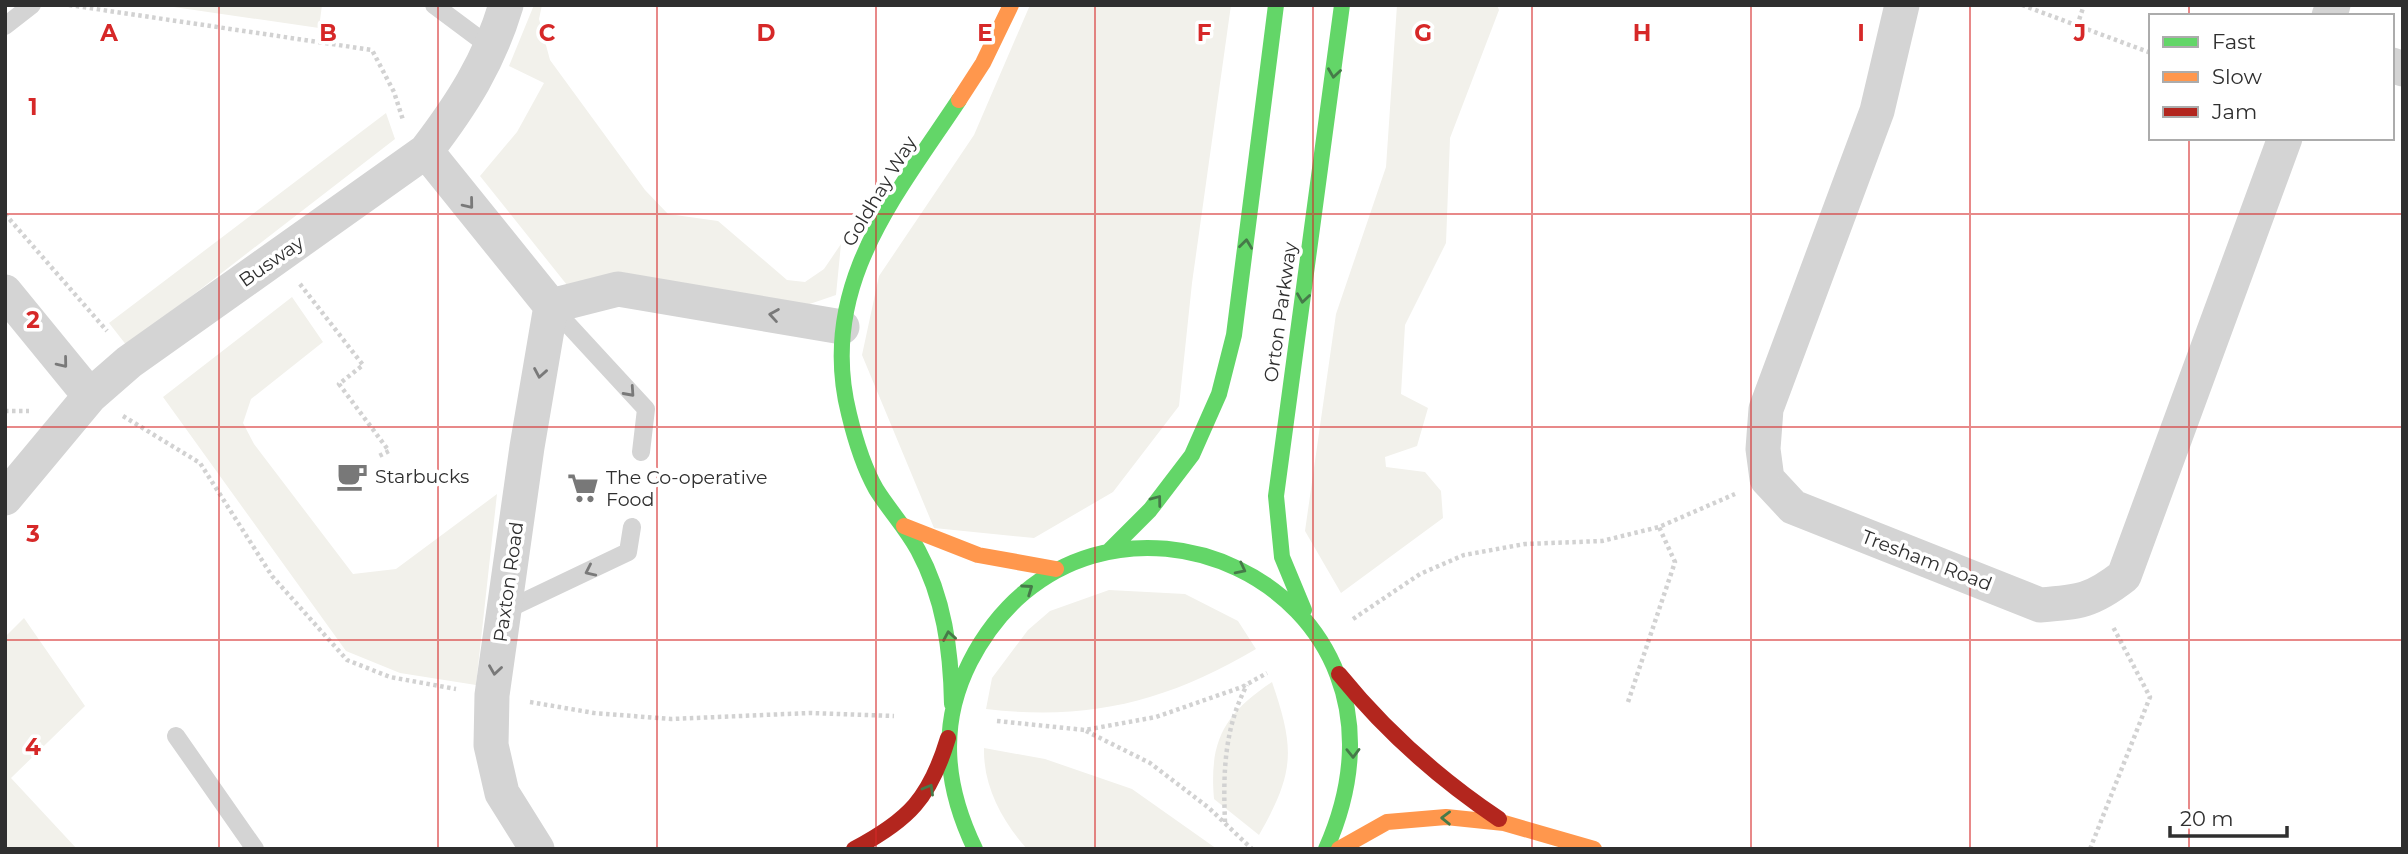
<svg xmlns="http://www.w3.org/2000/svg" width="2408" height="854" viewBox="0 0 2408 854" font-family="Montserrat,sans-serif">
<rect width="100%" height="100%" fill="#fff"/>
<path fill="#f2f1eb" d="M160 5H322L319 28Z
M534 5H542L539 19 550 60 645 190 668 214 718 221 787 280 805 282 824 269 841 244 836 295 795 309 571 290 480 176 517 132 544 83 509 66Z
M1030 5H1231L1192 283 1179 406 1113 492 1034 538 934 528 862 355 879 276 974 135Z
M1397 5H1497L1499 10 1450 138 1446 243 1405 325 1401 394 1428 408 1417 446 1385 457 1386 467 1425 472 1441 491 1443 518 1341 593 1305 531 1336 314 1386 167Z
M386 113 395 139 127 346 109 323Z
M292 297 323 342 251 399 243 423 254 444 353 574 396 569 497 494 476 685 400 673 346 651 163 397Z
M1109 590 1185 594 1238 621 1256 649C1166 702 1089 721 986 709L992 678 1028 630 1050 611Z
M24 618 85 706 11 778 77 849H5V637Z
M1272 682C1295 749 1295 772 1259 835L1214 799C1209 741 1224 714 1272 682Z
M984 748 1045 759 1132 789 1217 849H1027C1002 821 983 786 984 748Z"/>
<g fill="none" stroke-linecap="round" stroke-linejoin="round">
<path stroke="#d2d2d2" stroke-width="4.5" stroke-dasharray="3.5 3.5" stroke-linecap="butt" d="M69 5 372 50 394 92 403 120
M2022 5 2151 53
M2077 26 2084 5
M5 214 107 331
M300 284 363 365 339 384 389 451 379 456
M5 411H29
M123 416 200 463 272 576 347 660 390 677 456 689
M1353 619 1420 574 1464 555 1525 544 1602 541 1659 527 1735 494
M530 702 594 713 671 719 810 713 894 716
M1628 702 1675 562 1659 527
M997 721 1085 730 1156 717 1242 687 1267 673
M1086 731 1150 763 1209 808 1252 849
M1225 822C1223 774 1224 728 1247 685
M2090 849 2150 697 2112 625"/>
<path stroke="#d4d4d4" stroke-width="18" d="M434 5 493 49
M5 26 32 5
M551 306 646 409 641 452
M504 611 628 552 632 527
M176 736 255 849"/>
<path stroke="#d4d4d4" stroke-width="35" d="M1902 5 1877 111 1766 409 1763 449 1767 479 1793 507 2040 605C2080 602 2092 601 2124 576L2285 138
M2329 16 2333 5
M2392 65 2403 69
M426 151 551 306 527 447 492 695 491 745 502 793 537 849
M5 292 90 396
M551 306 618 289 842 327
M5 498 90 396 129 362 426 151C462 104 489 62 506 5"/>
<path stroke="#63d668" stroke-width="16" d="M1110 550 1150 510 1192 455 1219 394 1234 335 1276 5
M1304 610 1282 557 1276 496 1342 5
M952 704C951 650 944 598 918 550 906 528 889 510 876 489 863 466 855 439 849 414 817 288 894 198 959 100
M975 849C945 787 938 725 970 662 1089 430 1445 582 1326 849"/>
<path stroke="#ff974d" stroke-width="16" d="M959 100 983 63 1011 5
M904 526 978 555 1056 569
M1339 849 1387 822 1446 817 1504 823 1594 849"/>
<path stroke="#b3261e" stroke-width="16" d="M1339 674C1386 732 1438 778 1499 819
M854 849C909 820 930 798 948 738"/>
</g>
<defs><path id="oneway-chevron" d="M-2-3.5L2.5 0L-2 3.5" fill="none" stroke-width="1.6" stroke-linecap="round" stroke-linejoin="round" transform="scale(1.75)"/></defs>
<g stroke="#467a49">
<use href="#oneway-chevron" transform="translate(1334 73) rotate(98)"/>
<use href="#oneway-chevron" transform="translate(1246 244) rotate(-83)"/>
<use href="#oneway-chevron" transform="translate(1303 298) rotate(98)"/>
<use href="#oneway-chevron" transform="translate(1157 500) rotate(-53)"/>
<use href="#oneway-chevron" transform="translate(1241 569) rotate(27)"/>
<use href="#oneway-chevron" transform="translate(1028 589) rotate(-35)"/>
<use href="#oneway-chevron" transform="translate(949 636) rotate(-100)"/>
<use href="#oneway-chevron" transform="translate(1353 753) rotate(89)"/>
<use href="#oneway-chevron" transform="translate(929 789) rotate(-60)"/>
<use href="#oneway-chevron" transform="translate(1446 818) rotate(-179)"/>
</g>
<g stroke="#797979">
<use href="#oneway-chevron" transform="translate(469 204) rotate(51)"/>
<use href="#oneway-chevron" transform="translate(774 315) rotate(-171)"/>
<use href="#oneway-chevron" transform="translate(63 363) rotate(51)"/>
<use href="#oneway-chevron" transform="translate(540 373) rotate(100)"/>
<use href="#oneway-chevron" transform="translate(630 392) rotate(48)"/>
<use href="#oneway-chevron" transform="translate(590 571) rotate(155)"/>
<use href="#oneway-chevron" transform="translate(495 670) rotate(98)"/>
</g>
<path fill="none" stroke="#d62828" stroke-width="2" stroke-opacity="0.55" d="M219 5V849M438 5V849M657 5V849M876 5V849M1095 5V849M1313 5V849M1532 5V849M1751 5V849M1970 5V849M2189 5V16M2189 138V849M5 214H2403M5 427H2403M5 640H2403"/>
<defs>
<symbol id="cafe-bare" viewBox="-9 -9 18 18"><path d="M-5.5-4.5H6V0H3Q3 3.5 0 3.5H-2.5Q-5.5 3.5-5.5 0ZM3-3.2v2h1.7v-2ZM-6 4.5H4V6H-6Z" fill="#787878" stroke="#fff" stroke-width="2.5" paint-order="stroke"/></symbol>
<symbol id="supermarket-bare" viewBox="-9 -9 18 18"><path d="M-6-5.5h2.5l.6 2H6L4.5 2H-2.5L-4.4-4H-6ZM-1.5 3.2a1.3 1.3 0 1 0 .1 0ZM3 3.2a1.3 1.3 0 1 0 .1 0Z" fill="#787878" stroke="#fff" stroke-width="2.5" paint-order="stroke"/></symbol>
</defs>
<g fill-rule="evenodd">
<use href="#cafe-bare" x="330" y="454" width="44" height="44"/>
<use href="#supermarket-bare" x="561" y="466" width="44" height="44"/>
</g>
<g text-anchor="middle" stroke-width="7" stroke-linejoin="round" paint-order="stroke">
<g font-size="19" fill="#2f2f2f" stroke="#fff">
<text transform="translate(879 191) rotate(-59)" y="7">Goldhay Way</text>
<text transform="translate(271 261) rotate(-35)" y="7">Busway</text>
<text transform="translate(1280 312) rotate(-82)" y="7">Orton Parkway</text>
<text transform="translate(1927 560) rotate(21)" y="7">Tresham Road</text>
<text transform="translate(508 582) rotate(-82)" y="7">Paxton Road</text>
</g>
<g font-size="19" fill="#2f2f2f" stroke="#fff" text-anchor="start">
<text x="375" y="483">Starbucks</text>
<text x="606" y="484">The Co-operative<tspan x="606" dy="22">Food</tspan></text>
</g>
</g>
<g font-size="23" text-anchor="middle" font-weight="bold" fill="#d62828" stroke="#fff" stroke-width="7" stroke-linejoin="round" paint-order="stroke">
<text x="109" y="41">A</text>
<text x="328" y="41">B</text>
<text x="547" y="41">C</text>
<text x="766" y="41">D</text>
<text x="985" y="41">E</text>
<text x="1204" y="41">F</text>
<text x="1423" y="41">G</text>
<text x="1642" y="41">H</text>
<text x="1861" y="41">I</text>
<text x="2080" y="41">J</text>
<text x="33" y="115">1</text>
<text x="33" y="328">2</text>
<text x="33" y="542">3</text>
<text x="33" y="755">4</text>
</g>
<rect width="2408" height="854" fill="none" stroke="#2f2f2f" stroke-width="14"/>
<rect x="2149" y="14" width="245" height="126" fill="#ffffff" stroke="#acacac" stroke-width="2"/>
<rect x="2163" y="37" width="35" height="10" fill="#63d668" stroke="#acacac" stroke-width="2"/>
<text x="2212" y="49" font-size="21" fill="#2f2f2f">Fast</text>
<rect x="2163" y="72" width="35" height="10" fill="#ff974d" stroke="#acacac" stroke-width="2"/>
<text x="2212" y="84" font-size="21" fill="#2f2f2f">Slow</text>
<rect x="2163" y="107" width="35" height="10" fill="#b3261e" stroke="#acacac" stroke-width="2"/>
<text x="2212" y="119" font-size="21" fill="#2f2f2f">Jam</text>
<path d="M2170 826v10h117v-10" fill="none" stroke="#2f2f2f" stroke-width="3.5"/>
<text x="2180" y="826" font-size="21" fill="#2f2f2f" stroke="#ffffff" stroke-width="5" paint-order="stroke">20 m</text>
</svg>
